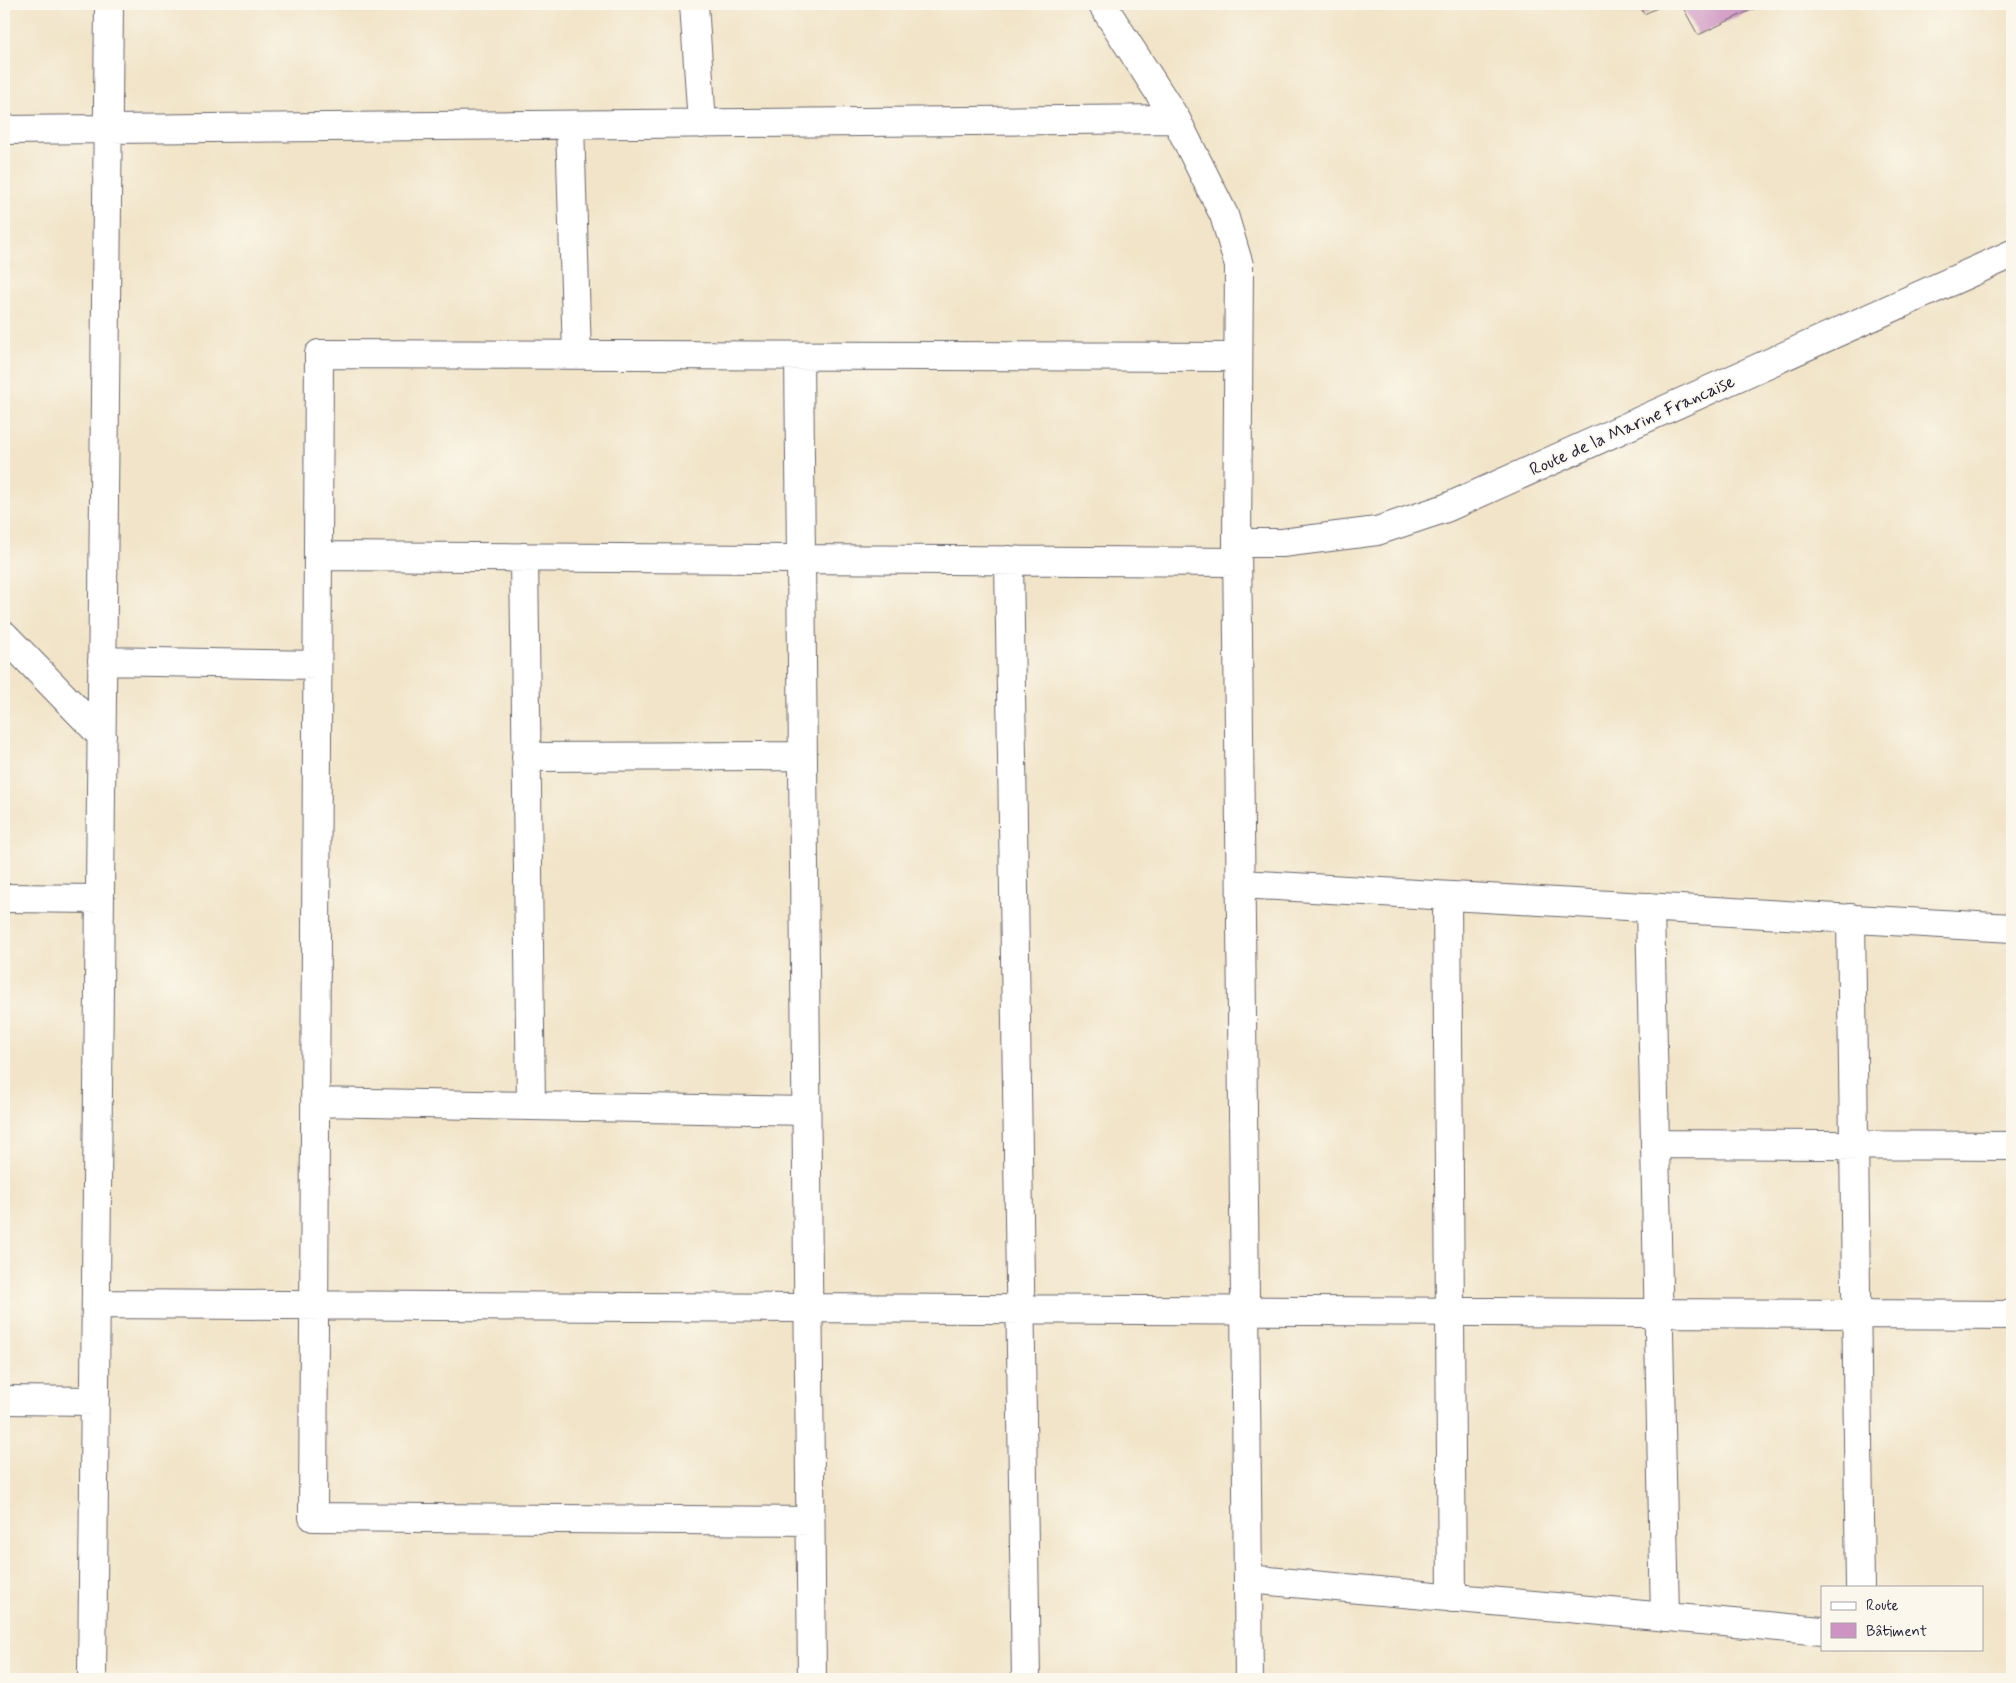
<svg xmlns="http://www.w3.org/2000/svg" width="2016" height="1683" viewBox="0 0 2016 1683" font-family="Mynerve,sans-serif">
<rect width="100%" height="100%" fill="#fbf7ec"/>
<filter id="ink" filterUnits="userSpaceOnUse"><feTurbulence type="fractalNoise" baseFrequency=".02" numOctaves="2"/><feDisplacementMap in="SourceGraphic" scale="10" xChannelSelector="R" yChannelSelector="G"/><feConvolveMatrix kernelMatrix="1 2 1 2 8 2 1 2 1" color-interpolation-filters="sRGB"/></filter>
<filter id="wash" filterUnits="userSpaceOnUse"><feTurbulence type="fractalNoise" baseFrequency=".0096" numOctaves="4" result="noise"/><feDisplacementMap in="SourceGraphic" scale="20" xChannelSelector="R" yChannelSelector="G"/><feGaussianBlur stdDeviation="1.12" result="paint"/><feColorMatrix in="noise" values="0 0 0 0 0 0 0 0 0 0 0 0 0 0 0 0 0 1.4 0 .05"/><feComposite in="paint" operator="in"/></filter>
<g filter="url(#wash)">
<rect width="100%" height="100%" fill="#f1e4c8"/>
<g id="blocks">
<path fill="#cd93c2" d="M1639 4H1666L1644 14Z
M1681 4H1764L1698 35Z"/>
</g>
</g>
<g filter="url(#ink)">
<use href="#blocks" fill-opacity="0" stroke="#6a666c" stroke-width="1"/>
<g fill="none" stroke-linecap="round" stroke-linejoin="round">
<defs>
<path id="minor" d="M694 4 702 124
M1102 4 1176 119 1224 215 1239 265 1237 543 1249 1679
M570 125 577 355
M4 130 1176 119
M799 356 812 1679
M1237 543H1282L1377 531 1446 508 2012 254
M318 556 1237 562
M524 557 531 1105
M1009 560 1026 1679
M4 635 102 736
M102 661 317 665
M526 757 803 756
M1241 884 2012 928
M1447 896 1452 1598
M4 898 100 899
M1650 907 1665 1617
M1851 918 1860 1587
M315 1102 806 1111
M1655 1144 2012 1146
M96 1304 2012 1315
M4 1400 95 1401
M810 1521 313 1517 319 354 1238 357
M1248 1579 1822 1631
M92 1679 109 4"/>
</defs>
<use href="#minor" stroke="#6a666c" stroke-width="30"/>
<use href="#minor" stroke="#fff" stroke-width="28"/>
</g>
</g>
<g text-anchor="middle" stroke-width="4" stroke-linejoin="round" paint-order="stroke">
<g font-size="18" fill="#22223b" stroke="#fbf7ec">
<text transform="translate(1632 425) rotate(-24)" y="6">Route de la Marine Francaise</text>
</g>
</g>
<rect width="2016" height="1683" fill="none" stroke="#fbf7ec" stroke-width="20"/>
<rect x="1821" y="1586" width="162" height="65" fill="#fbf7ec" stroke="#a4a2a5"/>
<rect x="1831" y="1602" width="25" height="8" fill="#ffffff" stroke="#a4a2a5"/>
<text x="1866" y="1610" font-size="15" fill="#22223b">Route</text>
<rect x="1831" y="1623" width="25" height="15" fill="#cd93c2" stroke="#a4a2a5"/>
<text x="1866" y="1636" font-size="15" fill="#22223b">Bâtiment</text>
</svg>
